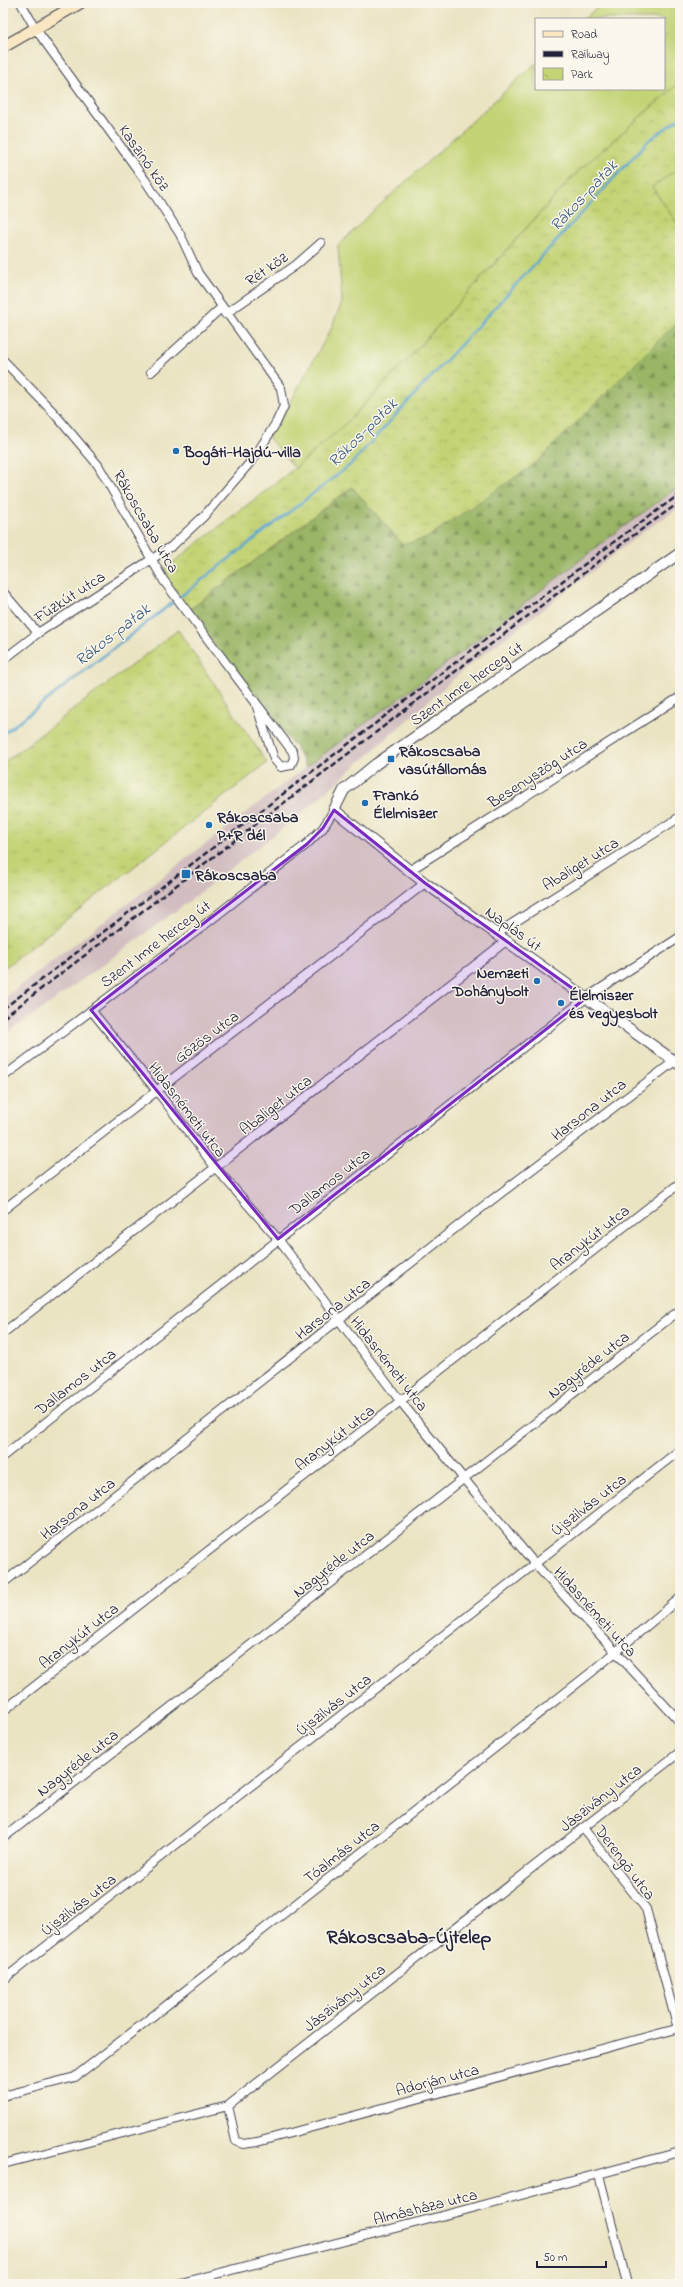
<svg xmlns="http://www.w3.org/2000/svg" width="683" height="2287" viewBox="0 0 683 2287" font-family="'Indie Flower',sans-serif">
<defs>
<pattern id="grass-tufts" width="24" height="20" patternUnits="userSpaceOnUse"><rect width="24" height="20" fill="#c3d375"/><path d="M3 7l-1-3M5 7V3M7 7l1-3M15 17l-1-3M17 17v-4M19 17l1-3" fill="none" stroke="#a7b566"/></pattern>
<pattern id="forest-firs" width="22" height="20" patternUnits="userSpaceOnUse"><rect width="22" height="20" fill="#9ab566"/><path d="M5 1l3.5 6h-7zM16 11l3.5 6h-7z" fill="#7d9355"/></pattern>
<pattern id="park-crowns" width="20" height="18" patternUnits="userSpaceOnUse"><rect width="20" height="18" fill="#c3d375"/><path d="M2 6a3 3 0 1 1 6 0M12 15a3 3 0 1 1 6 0" fill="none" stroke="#a7b566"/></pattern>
</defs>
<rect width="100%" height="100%" fill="#fbf7ec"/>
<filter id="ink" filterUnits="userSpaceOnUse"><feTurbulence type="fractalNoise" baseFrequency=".025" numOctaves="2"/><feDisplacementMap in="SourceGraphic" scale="8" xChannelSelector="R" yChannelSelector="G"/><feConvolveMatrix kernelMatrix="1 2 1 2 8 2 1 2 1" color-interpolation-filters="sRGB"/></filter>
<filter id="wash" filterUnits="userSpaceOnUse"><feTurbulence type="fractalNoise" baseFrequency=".012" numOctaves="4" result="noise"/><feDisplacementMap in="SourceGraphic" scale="16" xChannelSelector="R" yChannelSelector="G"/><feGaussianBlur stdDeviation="0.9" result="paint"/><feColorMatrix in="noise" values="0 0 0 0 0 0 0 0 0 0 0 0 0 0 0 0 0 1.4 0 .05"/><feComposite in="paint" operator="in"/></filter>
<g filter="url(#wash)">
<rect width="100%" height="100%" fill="#eae4c3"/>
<path fill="#d2bec1" d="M680 486V507L643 532 466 668 302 813 188 902 41 1010 3 1035V999L306 767 454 658 619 530Z"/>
<path fill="url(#grass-tufts)" stroke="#727a58" d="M178 630 267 763 3 969V763Z"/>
<path fill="url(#forest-firs)" stroke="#5e6c50" d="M680 319V486L619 530 454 658 306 767 296 748 188 611 352 487 402 544 536 463Z"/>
<path fill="url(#park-crowns)" stroke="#727a58" d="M680 82V319L536 463 425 539 402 544 352 487 188 611 163 570 295 468 340 429 408 359 577 172Z"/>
<path fill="#c3d375" stroke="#727a58" d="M602 3H680V82L577 172 408 359 340 429 295 468 267 436 279 422 331 329 342 302 338 246 367 217 536 63V89H664V19H584Z
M680 167V227L652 187Z"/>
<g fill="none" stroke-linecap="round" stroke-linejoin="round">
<path stroke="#55a3ce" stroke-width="2.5" d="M3 734 350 465 649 140 680 118"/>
</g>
</g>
<g filter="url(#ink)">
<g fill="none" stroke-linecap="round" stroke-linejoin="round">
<defs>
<path id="minor" d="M225 314 296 265 321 243
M3 360 53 412 98 465 164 581 293 752 294 758 291 765 281 767 274 759 256 704
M151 372 221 308
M3 592 38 633
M3 660 38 633 172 546 204 516 254 458 276 423 284 406 281 388 198 273 180 234 145 180 35 28 21 3
M409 871 680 697
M496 934 680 817
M91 1010 157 1091 215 1167 278 1239 401 1402 464 1479 535 1564 680 1722
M3 1077 198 930 307 844 323 828 334 810
M3 1210 425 883
M3 1333 506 941
M3 1456 586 998 680 937
M3 1583 472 1215 680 1057
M3 1711 680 1183
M583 1828 646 1909 678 2029
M3 1838 680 1310
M3 1980 680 1450
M3 2096 75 2077 593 1671 680 1598
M228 2106 236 2141 243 2144 257 2142 680 2028
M3 2164 228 2106 680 1752
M599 2175 627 2284
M177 2284 465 2210 680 2152"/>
<path id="tertiary" d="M680 553 376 764 344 790 334 810 425 883 680 1065"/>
<path id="secondary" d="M3 47 80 3"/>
</defs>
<use href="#minor" stroke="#403f4f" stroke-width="10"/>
<use href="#tertiary" stroke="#403f4f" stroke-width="12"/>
<use href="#secondary" stroke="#403f4f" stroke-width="13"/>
<use href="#minor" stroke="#fff" stroke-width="8"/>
<use href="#tertiary" stroke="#fff" stroke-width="10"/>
<use href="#secondary" stroke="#f9e7c3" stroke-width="11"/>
<path stroke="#22223b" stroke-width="2.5" stroke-dasharray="6 3" stroke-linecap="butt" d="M3 1009 318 767 623 535 680 494
M3 1018 627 540 680 502"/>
</g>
</g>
<path fill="#7b2cbf" fill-opacity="0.2" stroke="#7b2cbf" stroke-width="3" stroke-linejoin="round" d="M334 810 425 883 586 998 278 1239 91 1010 307 844 323 828Z"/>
<g fill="#1f6fb2" stroke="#fbf7ec" stroke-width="1.5">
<circle cx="176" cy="451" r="4"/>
<rect x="387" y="755" width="8" height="8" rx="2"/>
<circle cx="365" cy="803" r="4"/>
<circle cx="209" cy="825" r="4"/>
<rect x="181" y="869" width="10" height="10" rx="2"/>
<circle cx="537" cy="981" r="4"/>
<circle cx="561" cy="1003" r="4"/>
</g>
<g text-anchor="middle" stroke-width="3" stroke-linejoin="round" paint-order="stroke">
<g font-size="16" fill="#22223b" stroke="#fbf7ec">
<text transform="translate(145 157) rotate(55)" y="6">Kaszinó köz</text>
<text transform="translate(266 268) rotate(-35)" y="6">Rét köz</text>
<text transform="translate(147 521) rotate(60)" y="6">Rákoscsaba utca</text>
<text transform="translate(69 596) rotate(-33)" y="6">Fűzkút utca</text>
<text transform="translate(466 683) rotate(-35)" y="6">Szent Imre herceg út</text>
<text transform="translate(537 772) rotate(-33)" y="6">Besenyszög utca</text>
<text transform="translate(580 863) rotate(-32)" y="6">Abaliget utca</text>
<text transform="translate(514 928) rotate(36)" y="6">Naplás út</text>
<text transform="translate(155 943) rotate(-37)" y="6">Szent Imre herceg út</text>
<text transform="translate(206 1036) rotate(-37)" y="6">Gőzös utca</text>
<text transform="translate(275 1104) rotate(-38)" y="6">Abaliget utca</text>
<text transform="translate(188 1109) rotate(52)" y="6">Hidasnémeti utca</text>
<text transform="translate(588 1109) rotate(-38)" y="6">Harsona utca</text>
<text transform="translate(329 1181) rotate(-38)" y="6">Dallamos utca</text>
<text transform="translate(589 1237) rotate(-38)" y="6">Aranykút utca</text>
<text transform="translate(332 1308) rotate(-38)" y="6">Harsona utca</text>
<text transform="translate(390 1363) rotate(52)" y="6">Hidasnémeti utca</text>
<text transform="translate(588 1364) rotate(-38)" y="6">Nagyréde utca</text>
<text transform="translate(75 1381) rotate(-38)" y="6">Dallamos utca</text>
<text transform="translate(334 1437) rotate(-38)" y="6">Aranykút utca</text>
<text transform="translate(588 1504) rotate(-38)" y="6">Újszilvás utca</text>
<text transform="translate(77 1508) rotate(-38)" y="6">Harsona utca</text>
<text transform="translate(333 1563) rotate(-38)" y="6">Nagyréde utca</text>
<text transform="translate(596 1611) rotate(48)" y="6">Hidasnémeti utca</text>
<text transform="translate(78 1635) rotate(-38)" y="6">Aranykút utca</text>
<text transform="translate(333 1704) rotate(-38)" y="6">Újszilvás utca</text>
<text transform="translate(77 1762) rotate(-38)" y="6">Nagyréde utca</text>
<text transform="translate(600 1797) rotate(-38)" y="6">Jászivány utca</text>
<text transform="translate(341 1851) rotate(-38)" y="6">Tóalmás utca</text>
<text transform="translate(626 1862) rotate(53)" y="6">Derengő utca</text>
<text transform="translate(78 1904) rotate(-38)" y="6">Újszilvás utca</text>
<text transform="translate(344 1997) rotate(-38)" y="6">Jászivány utca</text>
<text transform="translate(437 2079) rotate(-15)" y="6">Adorján utca</text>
<text transform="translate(425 2206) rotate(-14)" y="6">Almásháza utca</text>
</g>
<g font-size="16" font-weight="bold" fill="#22223b" stroke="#fbf7ec" text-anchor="start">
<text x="184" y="457">Bogáti-Hajdú-villa</text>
<text x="399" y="756">Rákoscsaba<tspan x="399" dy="18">vasútállomás</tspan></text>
<text x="373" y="800">Frankó<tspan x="373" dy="18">Élelmiszer</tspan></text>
<text x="217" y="822">Rákoscsaba<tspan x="217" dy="18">P+R dél</tspan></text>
<text x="195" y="880">Rákoscsaba</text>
<text x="529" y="978" text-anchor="end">Nemzeti<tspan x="529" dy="18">Dohánybolt</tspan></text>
<text x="569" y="1000">Élelmiszer<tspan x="569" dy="18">és vegyesbolt</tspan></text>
</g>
<g font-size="17" font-style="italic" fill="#395c7d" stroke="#fbf7ec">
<text transform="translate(583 195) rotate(-47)" y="6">Rákos-patak</text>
<text transform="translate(362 432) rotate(-45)" y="6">Rákos-patak</text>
<text transform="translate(112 634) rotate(-38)" y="6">Rákos-patak</text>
</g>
<g font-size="20" font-weight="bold" fill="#22223b" stroke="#fbf7ec">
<text x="409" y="1943">Rákoscsaba-Újtelep</text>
</g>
</g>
<rect width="683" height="2287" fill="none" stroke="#fbf7ec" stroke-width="16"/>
<rect x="535" y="18" width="130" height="72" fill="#fbf7ec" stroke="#a4a2a5"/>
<rect x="543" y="31" width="20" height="6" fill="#f9e7c3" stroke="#a4a2a5"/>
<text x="571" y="38" font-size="12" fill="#22223b">Road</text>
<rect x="543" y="51" width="20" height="6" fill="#22223b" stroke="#a4a2a5"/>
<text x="571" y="58" font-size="12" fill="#22223b">Railway</text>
<rect x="543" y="68" width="20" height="12" fill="url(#park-crowns)" stroke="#a4a2a5"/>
<text x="571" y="78" font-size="12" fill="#22223b">Park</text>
<path d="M537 2261v6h69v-6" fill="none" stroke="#22223b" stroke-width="2"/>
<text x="543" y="2261" font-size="12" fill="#22223b" stroke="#fbf7ec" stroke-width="3" paint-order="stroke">50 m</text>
</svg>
